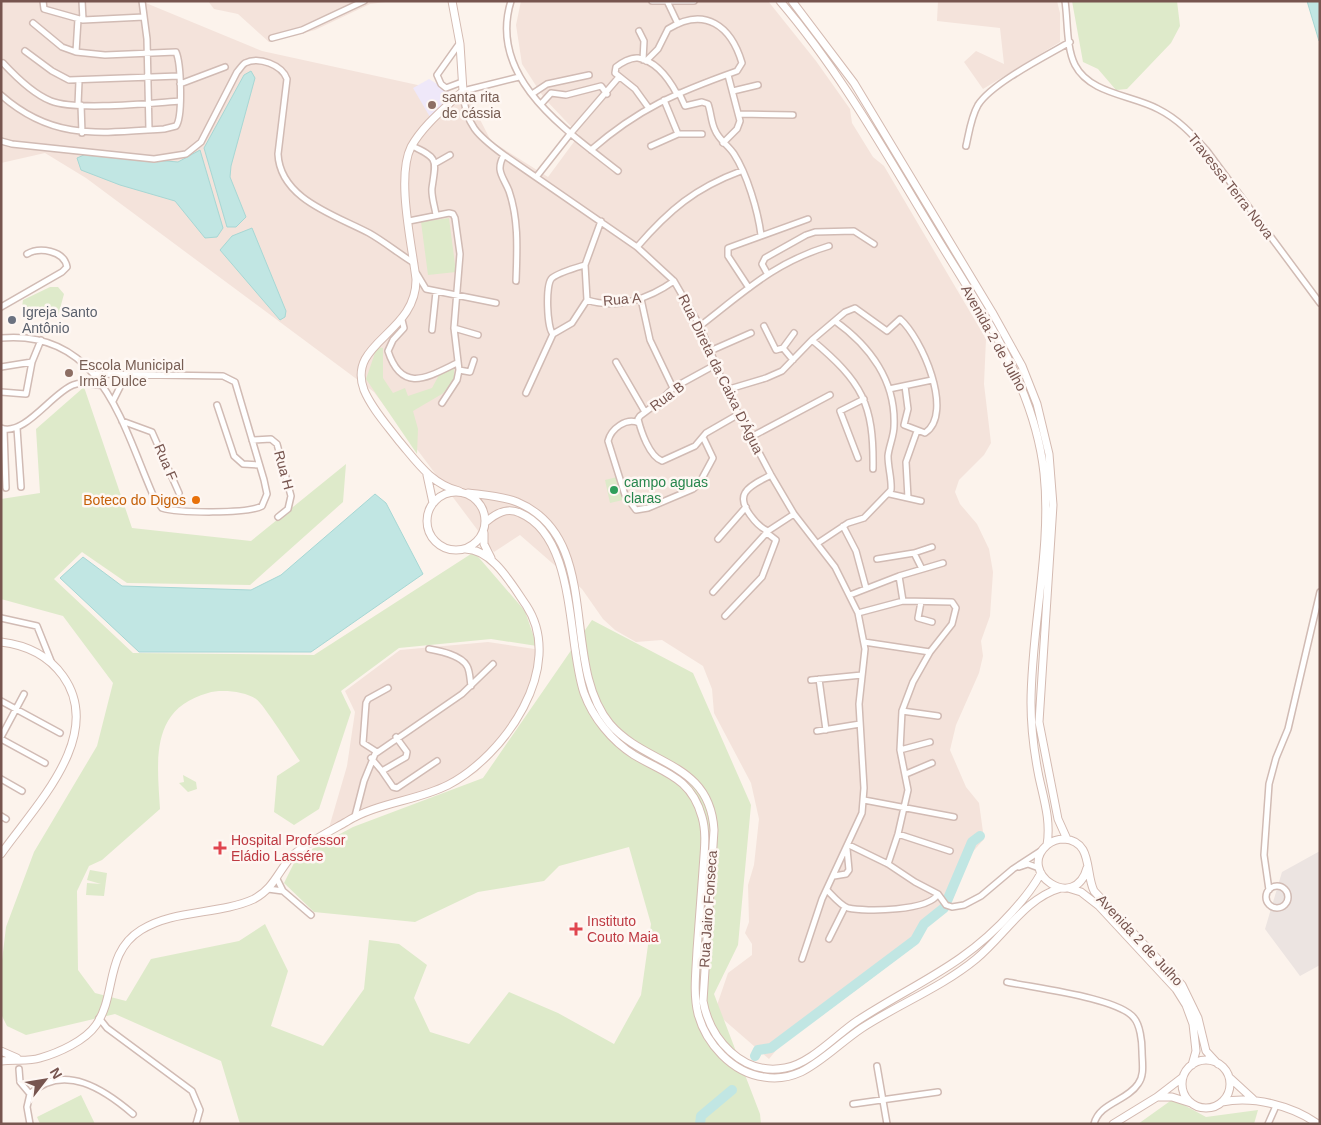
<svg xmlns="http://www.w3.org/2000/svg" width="1321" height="1125" viewBox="0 0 1321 1125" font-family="Helvetica,sans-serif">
<rect width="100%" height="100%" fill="#fcf3ec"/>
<path fill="#f4e3db" d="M1 1H141L262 51 468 96 491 141 548 177 579 135 544 98 522 64 516 25 521 1H768L816 61 850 109 852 123 873 157 884 166 986 339 984 384 991 443 984 455 959 480 955 492 960 504 977 524 989 549 993 572 990 616 981 641 983 656 979 673 956 725 950 750 966 787 979 803 984 839 970 855 951 904 926 928 919 942 855 991 838 997 823 1015 782 1043 769 1059 724 1020 716 1008 728 973 752 955V944L745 933 749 922 748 885 754 865 759 819 751 783 714 713 712 689 703 666 662 640 636 642 615 630 603 619 582 589 520 535 494 552 374 392 86 178 45 153 1 163Z
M208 1H393L370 4 315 30 269 42 238 14 214 9Z
M938 1H1057L1060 13V42L983 89 964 62 976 51 1004 64 1000 28 937 21Z
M488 642 541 650 536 680 503 742 477 772 450 788 349 822 326 838 347 766 355 712 345 691 400 650Z"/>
<path fill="#ece4e1" d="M1320 851V965L1300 976 1265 929 1282 872Z"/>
<path fill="#efe8f9" d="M429 79 453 94 430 117 413 88Z"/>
<path fill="#deeaca" d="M1072 1H1177L1180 26 1171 43 1127 89 1116 90 1098 69 1083 62Z
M449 218 456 272 428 275 421 222Z
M50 287H58L64 294 58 316 47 313 43 315 22 307 23 300Z
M377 347 383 348V378L393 393 405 388 408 396 432 388 439 375 454 367V383L442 394 413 411 418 429 417 454 366 379Z
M84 387 132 528 251 541 346 464 343 502 250 585 127 583 82 552 54 579 133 653 314 655 474 552 525 611 537 646 491 639 399 648 341 691 351 712 319 809 294 825 274 812 277 776 300 761C293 751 263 703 256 699 244 691 220 689 208 693 150 709 157 760 160 809L102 860 89 866 77 891 78 970 95 993 126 1001 151 959 239 941 265 924 288 971 271 1026 323 1046 364 989 369 940 399 944 427 965 414 998 430 1032 469 1044 509 992 558 1013 614 1044 641 995 651 924 629 847 559 866 544 881 478 892 415 922 314 912 284 883 297 857 353 827 483 778 592 620 693 673 751 805 738 945 714 994 760 1114 761 1124H240L221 1061 115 1014 26 1035 7 1026 1 1014V969L6 927 34 852 97 746 113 683 63 616 1 599V499L40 493 36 429Z
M617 477 623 500 610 503 605 480Z
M183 775 196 782 197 789 188 792 179 783 184 782Z
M90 870 107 873 104 896 86 895 87 883 101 884 87 880Z
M81 1095 95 1124H40L37 1117Z
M1173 1099 1206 1117 1258 1110 1254 1124H1138Z"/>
<path fill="#c1e6e3" stroke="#a7d7d4" d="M1307 1H1320V41H1319Z
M251 71 255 78 231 166 230 177 246 217 236 227H227L204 148 244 75Z
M200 150 223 228 217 237 205 238 175 201 120 185 81 170 77 158 86 154 178 162Z
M252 228 286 311 285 317 280 320 220 250 232 236Z
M375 494 386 503 423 574 311 652H139L60 578 83 557 122 586 251 590 281 575Z"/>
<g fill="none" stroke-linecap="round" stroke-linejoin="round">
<path stroke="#c1e6e3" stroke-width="10" d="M755 1056 758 1050 771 1048 915 940 924 924 944 908 972 842 980 836
M700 1124 701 1116 732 1090"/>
<defs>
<path id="street" d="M43 1 44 9 83 20 144 17
M82 1 83 20
M142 1 147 39 149 130
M511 1C487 78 566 130 618 171
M652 1H694
M1065 1C1068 21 1066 47 1075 65 1090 94 1132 95 1158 109 1178 119 1192 134 1207 151L1320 303
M668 3 678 24
M639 31 644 41 643 60
M272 38 302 30 364 1
M459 44 437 75 441 84 446 88 462 82
M25 51 52 71 69 80 179 76
M76 52 78 19
M3 63C16 77 33 94 51 101 76 111 151 103 180 101
M519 77 463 91C465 125 478 136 504 155L637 247 674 281 700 326 726 390 771 475 794 514 835 567 858 613 865 649 859 704 864 788 862 813 822 899 802 959
M180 84 225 67
M733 91 758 85
M679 93 685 106 702 102 708 104C711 112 711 122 715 130 719 140 728 145 734 154 747 174 758 211 761 235
M532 94 547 84 589 75
M1 95C53 141 100 133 164 129L176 126C183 117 181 63 176 52L105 55 76 52 62 47 33 23
M664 100 678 134
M541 104 551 93 566 95 601 86 607 94
M78 105 79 81
M81 105 82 133
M648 107 635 89 615 73 616 67C621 63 631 57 638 58 656 61 669 79 677 94
M740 114 793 115
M1 141 12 144 154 159 186 154 201 142 237 72C239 70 242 65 245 63 259 56 282 65 287 79L278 154C280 199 335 215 369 233 385 242 399 254 414 263
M723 143 737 129 740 121 728 75
M412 146C439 158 436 160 432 188 431 196 435 207 436 215
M651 146 678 134H702
M966 146C969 133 971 117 978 105 992 83 1046 56 1070 42
M591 150C639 108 678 92 737 71L742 63C731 26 705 6 668 29L658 49 646 61
M504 155C495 171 503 176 509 191 519 220 517 251 516 281
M436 163 450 155
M537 176 570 134 619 77
M409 221 449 213 453 214 455 218 460 254 454 328 459 370 457 380 442 403
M601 221 585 265 587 300C618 310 650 298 674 281
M637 247C669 210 695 188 741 171
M767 273 762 264 765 258 806 235 815 232 854 231 874 244
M417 274 426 289 496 303
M749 288 728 256V248L808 219
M641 299 650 340 673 388
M1 307 62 272 67 267C64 250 39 247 27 254
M402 320 404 328 393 340 388 351C402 394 428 377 457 363
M700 326C744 292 775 262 829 246
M764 326 776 350 783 348 794 333
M454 328 478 335
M432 330 436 292
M553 334C547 329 545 284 552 278 560 272 575 268 585 265
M553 334 572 323 587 300
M1 338C101 329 122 424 153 495L162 508C178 513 248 514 262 506L267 494 264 480 235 382 223 376 96 374
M812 340C862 382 874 403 873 469
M783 348 793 360
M710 351 751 333
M616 362 645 412
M715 365 673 388 660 401 640 416 638 419C641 431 649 456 662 461L695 446 706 433 739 414
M1 367 32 362
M459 370 470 372 474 360
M889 389 932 380
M726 390 766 378 782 371 812 340 845 312 855 308 887 331 900 319C921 337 955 413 925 433L904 425 908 409 905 386
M1 392 26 394 32 362 41 340
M526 393 553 334
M113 401 126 375
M217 405 234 456 243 464 259 465
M122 421 152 432 179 493
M639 423C626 417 611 429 608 441L625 495 636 510 648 508 693 489 699 484 713 458 703 437
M1 428C24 437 52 393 73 385 82 381 95 385 104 386
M17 428 21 487
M4 430 6 488
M751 437 830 395
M252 440 271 439 277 444 291 496 288 509 278 517
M858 458 840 411 864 399
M771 475C764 479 749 485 745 493 738 505 758 527 768 531L794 514
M890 494 921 501
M908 498 906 462 917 431
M843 526 856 551 866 588
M718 539 746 507
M818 543 848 523 864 518 891 490C892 479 888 468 888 456 889 446 894 436 894 426 896 381 870 346 835 321
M877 559 914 553
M922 569 914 553 932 547
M899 576 903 601
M713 592 768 531
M850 595 899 576 943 563
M921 602 918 618 932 622
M858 613 903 601 952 602 956 608 952 624 930 652 913 682 902 711 900 750 908 790 898 834 888 864
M725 616 762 577 776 540 767 533
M1 618 37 626 51 661
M864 642 930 652
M429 649C440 651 461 655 467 666 470 671 470 680 471 686
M819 679 826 730
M811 680 862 675
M1 701 60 733
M902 711 938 716
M817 731 860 724
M1 737 24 694
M1 739 45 763
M900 750 930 742
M377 752 363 743 366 703 368 699 388 688
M371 758 382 771 406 757 407 752 396 737
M382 771 393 787 397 788 437 761
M906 774 932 763
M1 779 22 791
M864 800 954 817
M1 816 6 819
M355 816 364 781 375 754 462 694 493 664
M898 834 950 851
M849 845 888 864 915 882 938 894 946 905 952 907 964 905 981 896 1013 869 1042 850
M1019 867 1028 864 1039 868
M834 876 846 874 849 870 847 849
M277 879 283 891 311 915
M1266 897a11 11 0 1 1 22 0a11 11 0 1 1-22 0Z
M268 889 283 891
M827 890C833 896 840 905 848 908 866 912 929 911 938 894
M1269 890 1264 855 1269 784 1276 758 1288 729 1320 592
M829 939 845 907
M1007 982C1035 988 1119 998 1134 1018 1140 1025 1142 1041 1142 1051 1142 1062 1145 1075 1138 1084 1127 1101 1099 1103 1094 1124
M99 1018 107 1028 192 1091 200 1110 196 1124
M877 1066 887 1124
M19 1069 20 1082 30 1094
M853 1104 938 1092
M30 1124 27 1107 30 1094C64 1062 105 1090 133 1114
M1268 1124 1276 1106"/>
<path id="secondary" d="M452 1 460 44 463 91C445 108 423 125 411 147 396 177 412 245 416 279 417 334 346 342 364 390 372 409 387 425 399 441 417 462 431 484 459 491
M780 1C839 70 884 150 931 228 977 305 1034 381 1044 473 1052 548 1031 628 1031 703 1031 728 1034 752 1039 777 1044 800 1051 821 1047 845
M792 1 854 83 992 312 1022 366 1037 404 1049 454 1053 505 1039 722 1058 819 1067 839
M427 475 433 503
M427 521a29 29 0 1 1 58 0a29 29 0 1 1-58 0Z
M468 493C484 495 502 496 517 502 604 538 559 663 610 724 646 766 710 761 714 830L703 1001C710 1039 742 1076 785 1068 810 1064 836 1035 857 1021 915 983 964 966 1012 912 1023 900 1033 888 1041 873
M486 522C496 513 507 507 520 513 577 537 567 644 584 693 593 718 612 741 634 755 664 773 691 777 702 817 707 834 704 852 703 870 701 897 699 923 697 950 696 972 693 993 698 1014 702 1029 711 1044 722 1055 734 1067 748 1075 764 1077 776 1079 790 1077 801 1072 823 1061 841 1042 862 1028 899 1004 942 987 976 959 1005 935 1025 898 1061 888
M484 533V544L491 558
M1 642C26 645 48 655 63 676 106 736 34 807 1 854
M1087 868C1075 913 1016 872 1047 845 1052 841 1058 839 1064 839 1093 841 1085 873 1094 891L1182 985 1198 1018 1206 1051 1218 1064
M1068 888 1081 892 1099 906 1176 989 1186 1005 1193 1024 1196 1051 1192 1065
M1 1051 17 1058
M1182 1084a24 24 0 1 1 48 0a24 24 0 1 1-48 0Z
M1 1061C14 1059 28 1062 40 1058 58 1053 85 1041 96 1025 117 995 104 953 141 930 174 909 219 915 254 899 273 889 278 872 291 857 301 846 332 830 346 822 376 803 416 801 448 785 504 756 567 667 526 605 512 585 492 548 464 549
M1229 1077 1253 1099
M1157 1097H1172L1191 1103
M1222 1102C1253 1096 1291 1105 1318 1124
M1113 1124 1157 1097 1183 1077"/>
</defs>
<use href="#street" stroke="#d1bbb4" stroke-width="8"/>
<use href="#secondary" stroke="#d4bab1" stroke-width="9"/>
<use href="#street" stroke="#fff" stroke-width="5"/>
<use href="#secondary" stroke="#fff" stroke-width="7"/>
</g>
<g fill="#8d6e63" stroke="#fef7f3" stroke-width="2">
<circle cx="432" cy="105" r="5"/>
<circle cx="69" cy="373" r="5"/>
</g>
<circle fill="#6b7280" stroke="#fef7f3" stroke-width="2" cx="12" cy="320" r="5"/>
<circle fill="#2e9e5b" stroke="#fef7f3" stroke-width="2" cx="614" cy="490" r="5"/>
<circle fill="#e8710a" stroke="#fef7f3" stroke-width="2" cx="196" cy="500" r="5"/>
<g fill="#e0444e" stroke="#fef7f3" stroke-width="2">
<path d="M217.5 840.5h5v5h5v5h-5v5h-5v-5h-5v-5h5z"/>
<path d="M573.5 921.5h5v5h5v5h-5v5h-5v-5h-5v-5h5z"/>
</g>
<g text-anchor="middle" stroke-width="5" stroke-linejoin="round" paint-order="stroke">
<g font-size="14" fill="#785e54" stroke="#fef7f3" text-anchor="start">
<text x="442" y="102">santa rita<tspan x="442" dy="16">de cássia</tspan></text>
<text x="79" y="370">Escola Municipal<tspan x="79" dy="16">Irmã Dulce</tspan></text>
</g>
<g font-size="14" fill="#77554f" stroke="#fef7f3">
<text transform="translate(1231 186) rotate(52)" y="5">Travessa Terra Nova</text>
<text transform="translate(622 299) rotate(-5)" y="5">Rua A</text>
<text transform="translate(994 338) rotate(61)" y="5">Avenida 2 de Julho</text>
<text transform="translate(721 374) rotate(64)" y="5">Rua Direta da Caixa D'Água</text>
<text transform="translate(667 396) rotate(-37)" y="5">Rua B</text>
<text transform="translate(166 462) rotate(67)" y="5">Rua F</text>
<text transform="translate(284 470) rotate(75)" y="5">Rua H</text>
<text transform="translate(708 909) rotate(-86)" y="5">Rua Jairo Fonseca</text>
<text transform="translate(1140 940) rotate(47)" y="5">Avenida 2 de Julho</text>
</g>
<g font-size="14" fill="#5b616d" stroke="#fef7f3" text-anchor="start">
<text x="22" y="317">Igreja Santo<tspan x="22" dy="16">Antônio</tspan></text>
</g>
<g font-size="14" fill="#27864d" stroke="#fef7f3" text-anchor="start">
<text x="624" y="487">campo aguas<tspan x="624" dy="16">claras</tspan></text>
</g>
<g font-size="14" fill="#c56008" stroke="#fef7f3" text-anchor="end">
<text x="186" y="505">Boteco do Digos</text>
</g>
<g font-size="14" fill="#be3a42" stroke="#fef7f3" text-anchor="start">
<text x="231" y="845">Hospital Professor<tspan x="231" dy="16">Eládio Lassére</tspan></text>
<text x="587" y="926">Instituto<tspan x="587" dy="16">Couto Maia</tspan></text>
</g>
</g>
<rect width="1321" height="1125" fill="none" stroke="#77554f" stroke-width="5"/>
<g transform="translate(45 1080) rotate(59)" stroke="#fef7f3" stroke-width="4" paint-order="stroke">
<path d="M0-4L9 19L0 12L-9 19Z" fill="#77554f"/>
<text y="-8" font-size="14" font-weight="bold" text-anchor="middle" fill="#77554f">N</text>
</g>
</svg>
